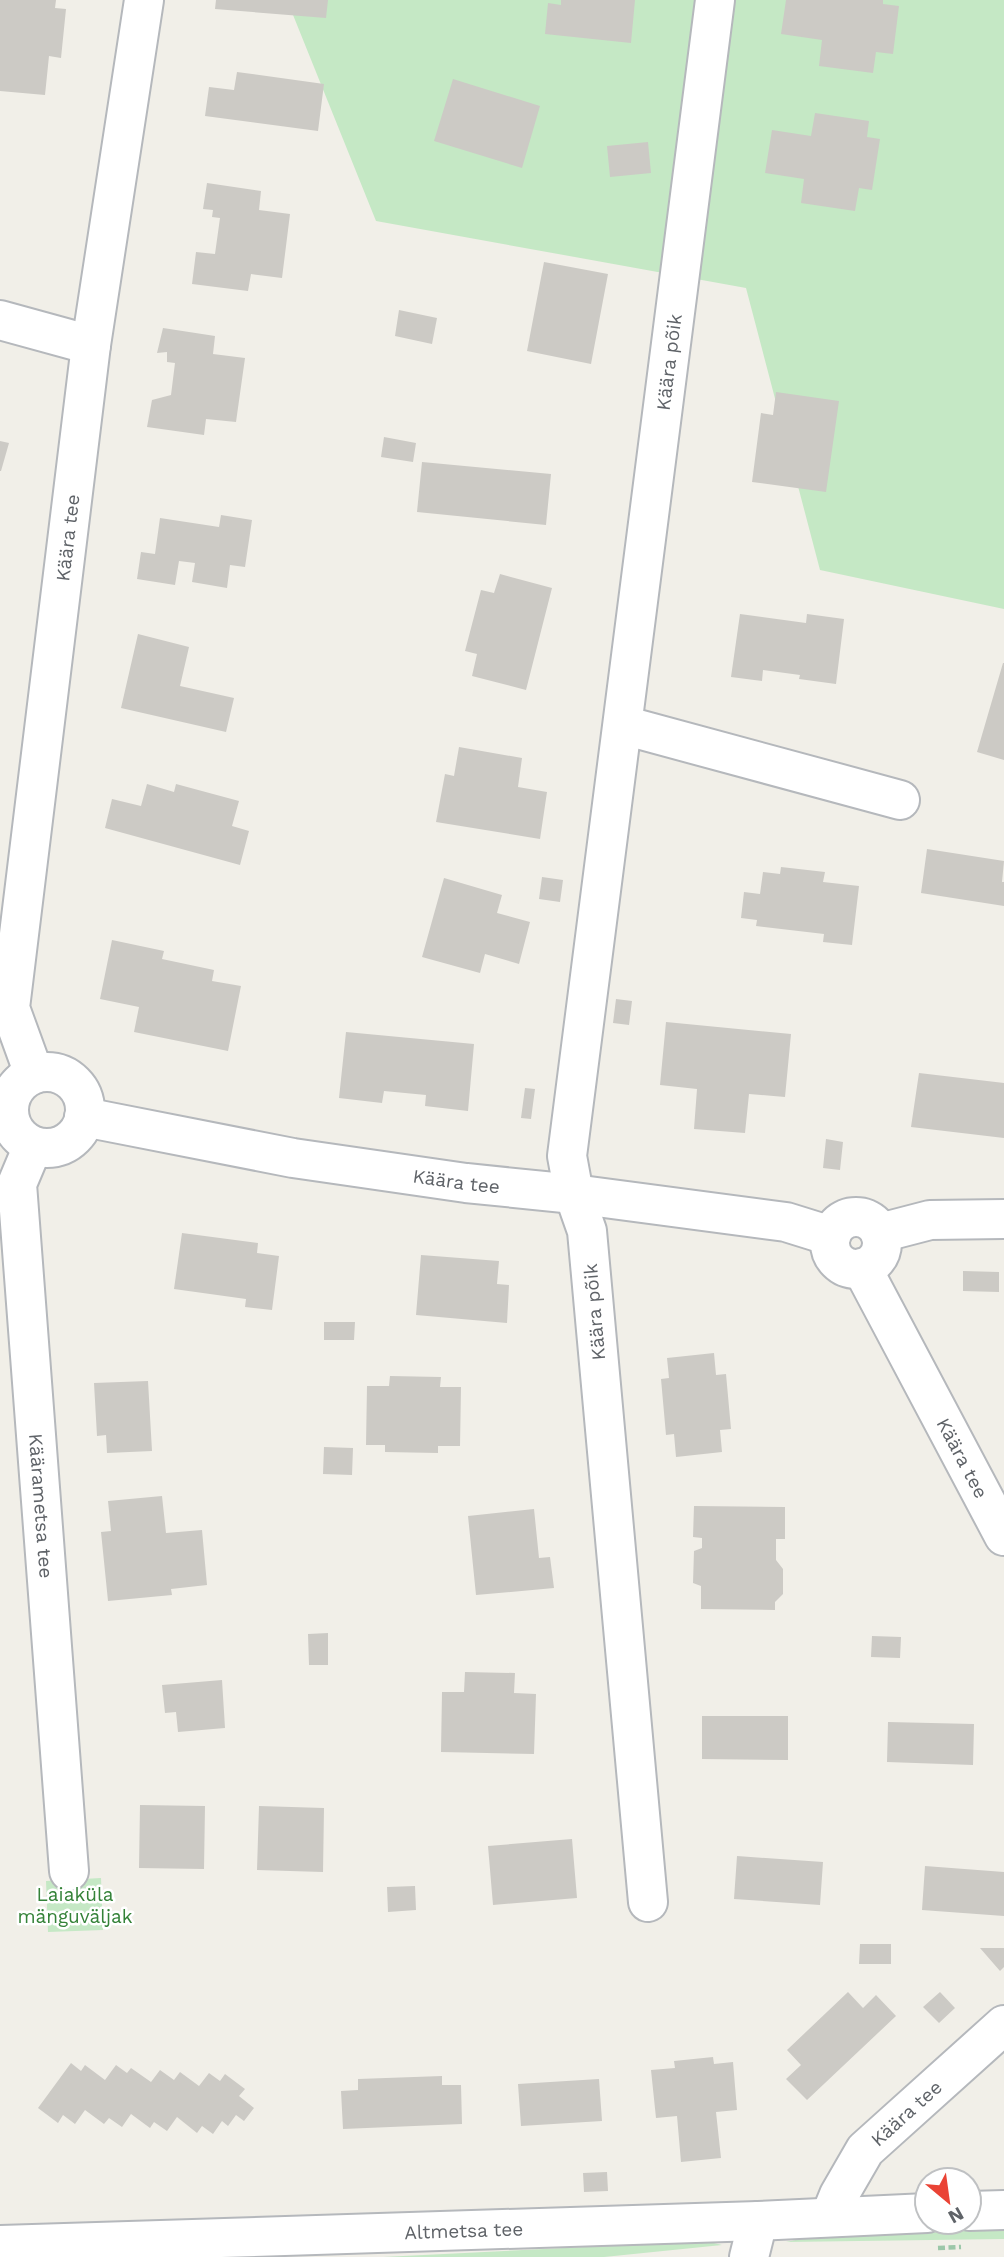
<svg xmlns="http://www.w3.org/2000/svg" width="1004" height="2257" viewBox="0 0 1004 2257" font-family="'Work Sans',sans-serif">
<rect width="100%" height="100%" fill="#f1efe8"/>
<path fill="#c5e8c5" d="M287 0H1004V609L820 570 746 288 376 221Z
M101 1878 103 1930 48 1932 46 1881Z
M1004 2229V2239L786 2242 805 2238Z
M686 2242H710L722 2245 604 2257H383Z"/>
<path fill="#cccac5" d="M0 0H56L55 8 66 9 61 58 49 56 45 95 0 91Z
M216 0H328L326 18 215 9Z
M561 0H635L631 43 545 34 548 3 561 5Z
M786 0H883V4L899 6 893 54 876 52 873 73 819 66 822 40 781 34Z
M237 72 324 84 318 131 205 116 209 87 234 90Z
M453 79 540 106 522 168 434 141Z
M815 113 869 121 867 137 880 139 872 190 859 188 855 211 801 203 804 179 765 173 772 130 811 136Z
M648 142 651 173 610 177 607 146Z
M207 183 261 191 259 210 290 214 282 278 251 274 248 291 192 284 196 252 215 254 220 218 212 217 213 210 203 209Z
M544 262 608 274 591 364 527 351Z
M399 310 437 318 432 344 395 336Z
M163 328 215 336 213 354 245 358 236 422 206 419 204 435 147 427 152 400 171 395 175 363 167 362V352L157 353Z
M776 392 839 401 826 492 752 482 761 413 773 415Z
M384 437 416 443 413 462 381 457Z
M0 441 9 443 1 471H0Z
M422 462 551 474 546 525 417 512Z
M221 515 252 520 245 567 230 565 227 588 192 582 195 563 179 561 175 585 137 579 141 552 155 554 160 518 219 527Z
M500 574 552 588 526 690 472 676 477 654 465 651 481 590 494 593Z
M740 614 806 623 807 614 844 619 836 684 799 679 800 675 763 670 762 681 731 677Z
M138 634 189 647 180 686 234 698 226 732 121 708Z
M1003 663H1004V760L977 752Z
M459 747 522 758 518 787 547 792 540 839 436 822 445 774 454 776Z
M147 784 174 792 176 784 239 801 232 826 249 831 240 865 105 828 112 799 141 806Z
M927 849 1004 861 1002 882H1004V906L921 893Z
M781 867 825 872 823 882 859 886 852 945 823 942 824 934 756 926 757 920 741 918 744 892 760 894 763 872 780 874Z
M542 877 563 880 560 902 539 899Z
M444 878 502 895 497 913 530 922 519 964 485 954 480 973 422 957Z
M112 940 164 951 162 959 214 970 212 981 241 986 228 1051 134 1032 139 1007 100 999Z
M616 999 632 1001 629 1025 613 1023Z
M666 1022 791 1034 785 1097 749 1094 745 1133 694 1129 697 1089 660 1085Z
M346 1032 474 1044 468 1111 425 1106 426 1095 384 1091 382 1103 339 1098Z
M919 1073 1004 1083V1138L911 1127Z
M525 1088 535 1089 531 1119 521 1118Z
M826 1139 843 1142 840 1170 823 1168Z
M182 1233 258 1243 257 1253 279 1256 272 1310 245 1307 246 1299 174 1289Z
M421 1255 499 1261 497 1284 509 1285 507 1323 416 1315Z
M963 1271 999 1272V1292L963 1291Z
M324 1322H355L354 1340H324Z
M714 1353 716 1375 726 1374 731 1429 720 1430 722 1452 676 1457 674 1434 666 1435 661 1379 669 1378 667 1358Z
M390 1376 441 1377 440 1387H461L460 1446H438V1453L385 1452V1445H366L367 1386H389Z
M148 1381 152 1451 107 1453 106 1435 97 1436 94 1383Z
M324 1447 353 1448 352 1475 323 1474Z
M162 1496 166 1533 202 1530 207 1585 171 1589 172 1595 108 1601 101 1532 111 1531 108 1501Z
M694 1506 785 1507V1539H776V1560L783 1569V1594L775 1602V1610L701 1609V1586L693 1583 694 1551 702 1548V1538L693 1537Z
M534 1509 539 1558 550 1557 554 1588 476 1595 468 1516Z
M328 1633V1665H309L308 1634Z
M872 1636 901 1637 900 1658 871 1657Z
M465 1672 515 1673 514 1693 536 1694 534 1754 441 1752 442 1692H464Z
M222 1680 225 1728 178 1732 176 1712 165 1713 162 1685Z
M702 1716H788V1760L702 1759Z
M888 1722 974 1724 973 1765 887 1762Z
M140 1805 205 1806 204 1869 139 1868Z
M259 1806 324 1808 323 1872 257 1870Z
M572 1839 577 1898 493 1905 488 1846Z
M737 1856 823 1862 820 1905 734 1899Z
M925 1866 1004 1872V1916L922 1910Z
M415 1886 416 1910 388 1912 387 1887Z
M860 1944H891V1964H859Z
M980 1948H1004V1967L1000 1971Z
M848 1992 863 2008 876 1995 896 2016 807 2100 786 2079 801 2065 787 2050Z
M940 1992 955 2008 939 2023 923 2007Z
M713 2057 714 2064 733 2062 737 2110 716 2112 721 2158 681 2162 677 2116 656 2118 651 2070 675 2068 674 2061Z
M71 2063 81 2071 85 2065 105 2080 116 2065 127 2073 131 2068 151 2082 160 2070 174 2080 180 2072 199 2086 209 2073 220 2081 225 2074 245 2089 239 2096 254 2108 244 2121 236 2115 228 2126 222 2121 213 2134 202 2126 197 2133 177 2117 167 2131 154 2122 150 2128 131 2114 122 2127 109 2118 104 2124 85 2110 75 2124 63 2115 58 2123 38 2108Z
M442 2076V2085H461L462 2124 343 2129 341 2091 358 2090V2079Z
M599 2079 602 2121 521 2126 518 2084Z
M607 2172 608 2191 584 2192 583 2173Z"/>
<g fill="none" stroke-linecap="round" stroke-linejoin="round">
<defs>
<g id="minor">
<path d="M0 320 91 345"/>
<path d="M623 725 900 800"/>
<circle cx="47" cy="1110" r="38"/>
<path id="s1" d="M34 1074 10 1008 91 345 144 0"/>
<path id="s2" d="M84 1117 293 1158 466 1183 574 1194 786 1222 831 1236"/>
<path id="s3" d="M33 1146 17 1184 69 1871"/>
<circle cx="856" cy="1243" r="26"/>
<path d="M880 1233 930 1220 1004 1219"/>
<path id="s4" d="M862 1268 1004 1536"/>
<path id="s5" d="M648 1902 587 1231 574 1194 567 1156 715 0"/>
<path d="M969 2211 1004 2210"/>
<path id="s6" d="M830 2217 839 2195 865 2150 1004 2025"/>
<path id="s7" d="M0 2245 758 2221 927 2213"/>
<path d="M749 2257 758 2221"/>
</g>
</defs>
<use href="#minor" stroke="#b5b8bc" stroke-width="42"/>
<path stroke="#9cc7a9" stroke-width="4.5" stroke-dasharray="7 3.5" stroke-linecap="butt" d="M938 2248 961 2247"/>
<use href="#minor" stroke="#fff" stroke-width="38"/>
</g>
<g text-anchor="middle" stroke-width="5" stroke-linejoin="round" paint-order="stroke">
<g font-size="19" fill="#5f6368" stroke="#fff">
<text dy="7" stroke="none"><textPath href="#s5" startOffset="1552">Käära põik</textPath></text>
<text dy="7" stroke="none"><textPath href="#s1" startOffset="544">Käära tee</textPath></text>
<text dy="7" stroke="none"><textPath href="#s2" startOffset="378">Käära tee</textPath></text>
<text transform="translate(594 1312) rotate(-95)" y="7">Käära põik</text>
<text dy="7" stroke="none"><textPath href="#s4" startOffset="215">Käära tee</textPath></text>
<text dy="7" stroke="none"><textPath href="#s3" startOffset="364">Käärametsa tee</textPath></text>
<text dy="7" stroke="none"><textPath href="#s6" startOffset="131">Käära tee</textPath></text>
<text dy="7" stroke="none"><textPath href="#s7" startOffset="464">Altmetsa tee</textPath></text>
</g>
<g font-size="19" fill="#348238" stroke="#fff">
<text x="75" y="1901">Laiaküla<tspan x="75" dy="22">mänguväljak</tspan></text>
</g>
</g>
<g transform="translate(948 2201) rotate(151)"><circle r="33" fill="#ffffff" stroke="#bfc1c3" stroke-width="2"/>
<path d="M0-5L12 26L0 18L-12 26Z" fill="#ea4335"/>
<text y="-10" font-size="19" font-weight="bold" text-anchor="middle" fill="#5f6368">N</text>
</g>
</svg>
